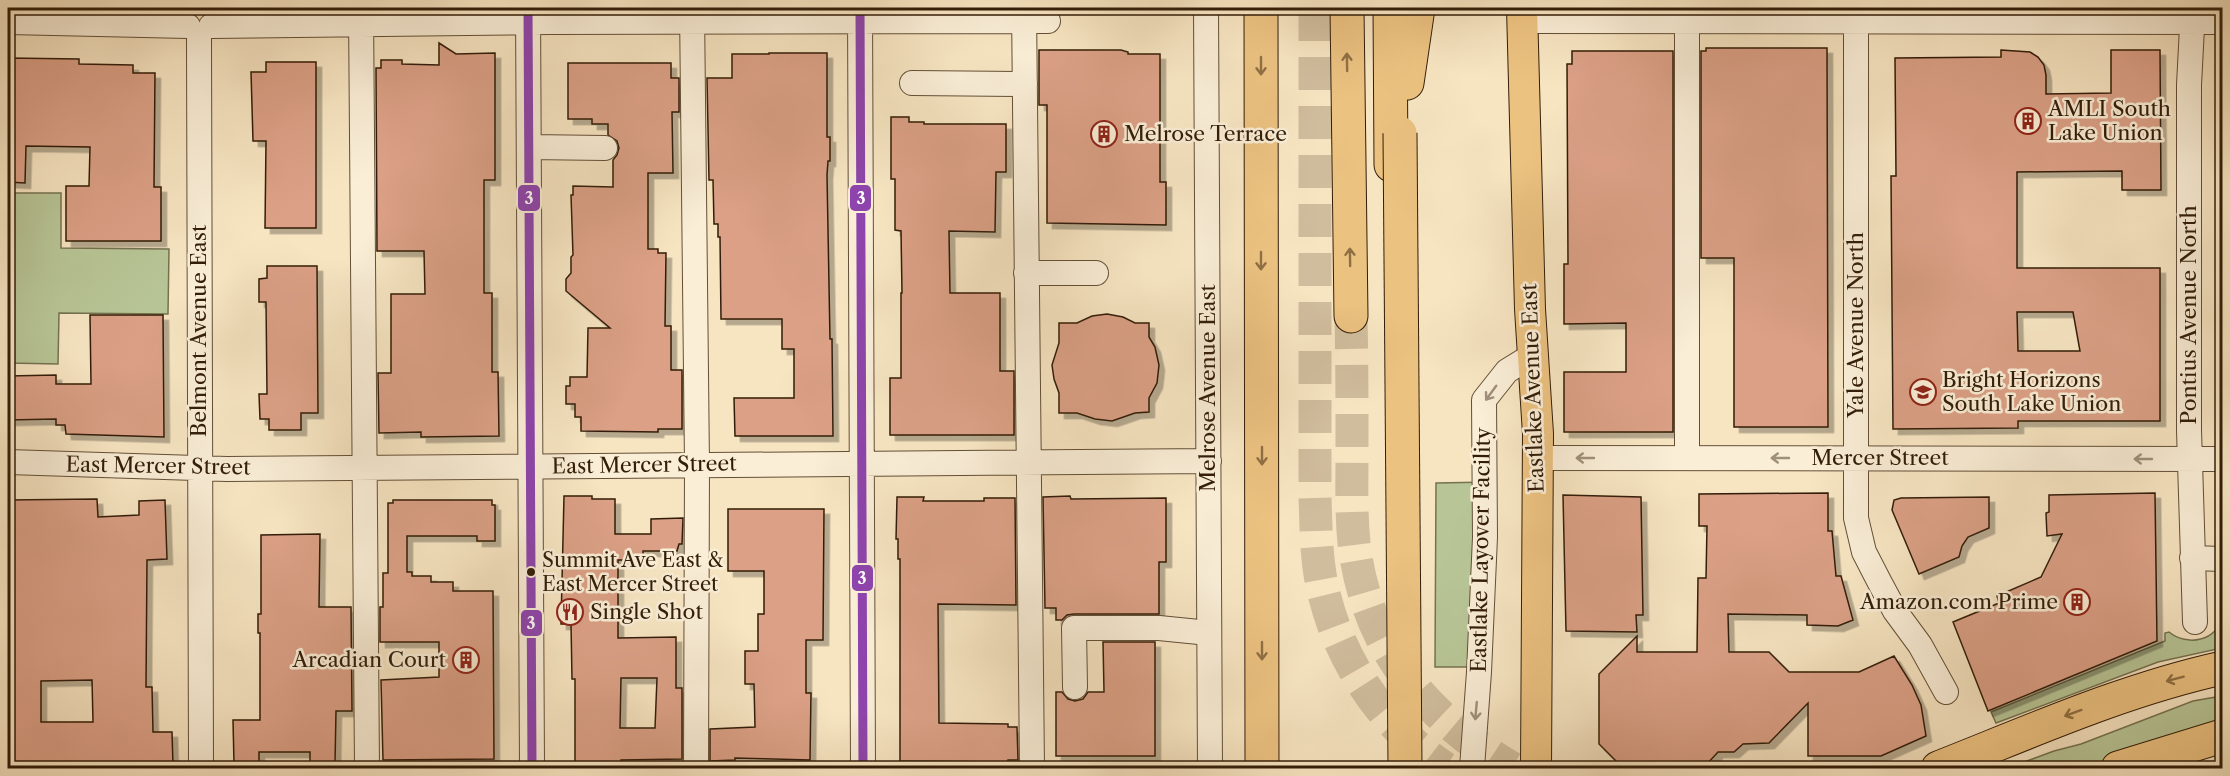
<svg xmlns="http://www.w3.org/2000/svg" width="2230" height="776" viewBox="0 0 2230 776" font-family="'Libre Caslon Text',serif">
<defs>
<filter id="shadow"><feDropShadow dx="5.5" dy="5.5" stdDeviation="0" flood-color="#0004"/></filter>
</defs>
<rect width="100%" height="100%" fill="#f7e5c2"/>
<filter id="stains"><feTurbulence type="fractalNoise" baseFrequency=".00333" numOctaves="4"/><feColorMatrix values="0 0 0 0 .2 0 0 0 0 .09 0 0 0 0 .02 0 0 0 .5 -.17"/></filter>
<radialGradient id="worn" r=".72"><stop offset=".6" stop-color="#630" stop-opacity="0"/><stop offset="1" stop-color="#630" stop-opacity=".3"/></radialGradient>
<path fill="#b8c697" stroke="#757250" stroke-width="1.5" d="M8 193H61V248L169 249 168 314 59 313 58 364 8 363Z
M1490 482 1471 667H1435L1436 483Z
M2222 616V648L2158 662 1996 723 1991 712 2165 641V633L2169 632C2187 647 2218 641 2222 616Z
M2222 696V733L2127 768H2008L2054 751 2081 744 2193 701Z"/>
<path fill="#dba086" stroke="#321d08" stroke-width="1.5" fill-rule="evenodd" filter="url(#shadow)" d="M439 43 456 54 495 53V180H484V293H492V372H498L499 436 421 437V432L379 433 378 373H391V294H425L424 251H377L376 68H381V60H402V64L439 65Z
M1706 48H1827L1828 427H1734V258H1701V51H1706Z
M1039 50H1121L1128 52V54H1160V182H1166V225L1047 223V105H1039Z
M2001 50 2030 52 2038 57 2044 65 2046 75V94L2111 93V50H2160L2161 190H2122V171L2017 172V268H2160V421H2018V428L1893 429 1891 176H1896L1895 58 2001 57ZM2017 312H2073L2080 351H2018Z
M1572 51H1673V432H1564V372H1626V323L1564 324V264H1568L1567 64H1572Z
M769 53H827V137H830V161H828L827 175 830 339H832L833 436H735L734 398H794V349H782V319H721L720 237H718V224H714L713 180H709L707 78H732V54H769Z
M8 58 79 59V64L133 65V73H155L154 187H161V241H66V186H89L90 147 26 146 25 183 8 182Z
M266 62H316V228H265L266 141H253L251 72H266Z
M568 63H671V78H679V112H672L673 173H648V249H658V253H666L665 326H671V370H682V429H658V432L581 431V417H575V404H566V386H570V377H587L588 328H610L566 291V279L571 273V257L573 255 571 195H573V186L613 187V160L617 155 619 148 617 141 608 135V124H592V119H568Z
M891 117H909V122H924V124H1006V172H996L995 232 949 231 950 293H1000V371H1014V435H890V378H901V293H902L901 231 895 230V179H891Z
M267 266H317L318 413H301V430H269V419H260L259 394H267L266 302H259V279L267 278Z
M1107 314 1123 317 1135 323H1149V337L1155 347 1159 365 1157 383 1149 398V412L1135 413 1112 421 1095 419 1077 413H1059V393L1054 379 1052 365 1059 343V323H1077L1092 316Z
M90 315H163L164 437 66 434 65 425H56V419L8 420V376L56 375V384H91Z
M1828 493V531H1832L1836 576H1841L1853 620 1838 626 1807 625V615L1728 614 1729 652H1769L1789 672H1859L1894 656 1912 685 1921 705 1926 736 1881 756H1808V703L1769 743 1743 744 1734 752H1718L1707 764 1620 765 1599 744V674L1637 636V652H1697L1698 578H1706L1707 526H1699V494Z
M2155 493 2157 641 1988 711 1953 622 1999 603 1997 596 2041 577 2062 534 2047 536 2046 513 2049 512V495Z
M1563 495 1641 497 1643 615H1636L1637 632 1566 631Z
M564 496H592V499H615V534H651V519L683 518 682 544H679L677 551H643V560H618V638L676 637V688H682V759L621 760V764H575V679H572L571 624H561ZM621 678H657L655 728H620Z
M1070 496 1071 499 1166 498V562H1159V614H1074L1067 615 1062 620H1056V608H1045L1043 497Z
M897 497H924L923 501H984V498H1015L1016 605 938 604 939 723 1008 724V727H1017L1018 760H1008V762L900 761V559H898V539H896Z
M1989 497V528L1968 537 1962 546 1959 557 1919 574 1892 510 1894 500 1901 498Z
M97 499 98 517 139 515V501L165 500 167 559 147 560 146 687H152L153 732H172L173 765H8V500ZM92 680 93 722H41V681Z
M393 500H492V505H495V541H477V536H407V572H412V576H431V582H453V591H493L494 759 383 760 381 680 439 677V642H380V607H383V573H388V503H393Z
M728 509H824L823 640H806V693H811L810 760 735 758V760L710 761V729L755 727 754 684H745V651H758V614H764V571H728Z
M320 534 319 607H351L352 711H336L335 764 310 763V752H259V764H234L233 720H260V633H258V614H261V535Z
M1103 642H1155V756H1056V692H1062L1068 699 1075 701 1083 699 1088 692H1104Z"/>
<g fill="none" stroke-linecap="round" stroke-linejoin="round">
<path stroke="#d0bd9d" stroke-width="33" stroke-dasharray="33 16" stroke-linecap="butt" d="M1315 8V497C1316 525 1316 553 1321 580 1335 655 1382 726 1445 768
M1351 316C1352 361 1352 407 1352 452 1352 482 1351 513 1354 543 1366 647 1425 717 1512 768"/>
<defs>
<path id="minor" d="M528 8 532 768
M692 8 697 465 696 768
M860 8 863 768
M1024 8 1032 768
M1206 8 1210 768
M1687 8V458
M1856 8V518L1864 552 1880 583 1895 611 1920 645 1946 692
M2193 8 2189 85V430L2195 622
M361 9 367 768
M1522 21 2222 22
M8 22 188 26
M211 26 549 22 1048 21
M199 37 201 768
M912 83 1025 84
M529 147 605 148
M1026 273H1096
M1538 458 2222 459
M8 462 227 469 1209 461
M2192 558 2222 559
M1075 687 1074 628H1159L1209 633
M1472 768 1479 672 1485 537 1484 400 1507 371 1533 355"/>
<path id="major" d="M1522 8 1530 309 1538 434 1536 768"/>
<path id="highway" d="M1261 8 1262 768
M1347 8 1351 316
M1390 8 1391 165
M1407 83 1418 8
M1938 768C2032 731 2123 690 2222 668
M2118 768 2222 736"/>
</defs>
<use href="#minor" stroke="#634f36" stroke-width="26"/>
<use href="#major" stroke="#321d08" stroke-width="32"/>
<use href="#highway" stroke="#321d08" stroke-width="35"/>
<use href="#minor" stroke="#faeed7" stroke-width="24"/>
<use href="#major" stroke="#ecc281" stroke-width="30"/>
<use href="#highway" stroke="#ecc281" stroke-width="33"/>
<defs>
<path id="highway-bridge" d="M1400 133 1405 768"/>
</defs>
<use href="#highway-bridge" stroke="#321d08" stroke-width="35" stroke-linecap="butt"/>
<use href="#highway-bridge" stroke="#ecc281" stroke-width="33"/>
<defs>
<path id="bus-1" d="M528 8 532 768
M860 8 863 768"/>
</defs>
<use href="#bus-1" stroke="#faeed7" stroke-width="14"/>
<use href="#bus-1" stroke="#8e44ad" stroke-width="9"/>
</g>
<defs><path id="oneway-shaft" d="M-6 0H5M1.5-3L5.5 0L1.5 3" fill="none" stroke-width="1.6" stroke-linecap="round" stroke-linejoin="round" transform="scale(1.5)"/></defs>
<g stroke="#8f7044">
<use href="#oneway-shaft" transform="translate(1347 62) rotate(-91)"/>
<use href="#oneway-shaft" transform="translate(1261 66) rotate(90)"/>
<use href="#oneway-shaft" transform="translate(1350 257) rotate(-91)"/>
<use href="#oneway-shaft" transform="translate(1261 261) rotate(90)"/>
<use href="#oneway-shaft" transform="translate(1262 456) rotate(90)"/>
<use href="#oneway-shaft" transform="translate(1262 651) rotate(90)"/>
<use href="#oneway-shaft" transform="translate(2175 679) rotate(165)"/>
<use href="#oneway-shaft" transform="translate(2073 713) rotate(160)"/>
</g>
<g stroke="#a0907a">
<use href="#oneway-shaft" transform="translate(1491 393) rotate(126)"/>
<use href="#oneway-shaft" transform="translate(1585 458) rotate(180)"/>
<use href="#oneway-shaft" transform="translate(1780 458) rotate(180)"/>
<use href="#oneway-shaft" transform="translate(2143 459) rotate(-180)"/>
<use href="#oneway-shaft" transform="translate(1476 711) rotate(95)"/>
</g>
<defs>
<symbol id="building-ring" viewBox="-11 -11 22 22"><circle r="9.5" fill="#faeed7" stroke="#8f2418" stroke-width="1.5"/><path d="M-4-6H4V6H1V3H-1V6H-4ZM-2.5-4.3h1.7v1.8h-1.7ZM.8-4.3h1.7v1.8H.8ZM-2.5-1h1.7V.8h-1.7ZM.8-1h1.7V.8H.8Z" fill="#8f2418"/></symbol>
<symbol id="school-ring" viewBox="-11 -11 22 22"><circle r="9.5" fill="#faeed7" stroke="#8f2418" stroke-width="1.5"/><path d="M0-5L7-2L0 1L-7-2ZM-4 1L0 2.5L4 1V4Q0 6-4 4Z" fill="#8f2418"/></symbol>
<symbol id="restaurant-ring" viewBox="-11 -11 22 22"><circle r="9.5" fill="#faeed7" stroke="#8f2418" stroke-width="1.5"/><path d="M-5-6h1v4h1v-4h1v4h1v-4h1v5L-1.5 .5V6h-2V.5L-5-1ZM5-6V6H3V1.5H1.5Q1.5-4 5-6Z" fill="#8f2418"/></symbol>
</defs>
<g fill-rule="evenodd">
<use href="#building-ring" x="2013" y="106" width="30" height="30"/>
<use href="#building-ring" x="1089" y="119" width="30" height="30"/>
<use href="#school-ring" x="1908" y="377" width="30" height="30"/>
<use href="#building-ring" x="2062" y="587" width="30" height="30"/>
<use href="#restaurant-ring" x="555" y="597" width="30" height="30"/>
<use href="#building-ring" x="451" y="645" width="30" height="30"/>
</g>
<circle fill="#321d08" stroke="#faeed7" stroke-width="2" cx="531" cy="572" r="5"/>
<g text-anchor="middle" stroke-width="5" stroke-linejoin="round" paint-order="stroke">
<g font-size="20" fill="#321d08" stroke="#faeed7" text-anchor="start">
<text x="542" y="567">Summit Ave East &amp;<tspan x="542" dy="24">East Mercer Street</tspan></text>
</g>
<g font-size="21" fill="#321d08" stroke="#faeed7" text-anchor="start">
<text x="2048" y="116">AMLI South<tspan x="2048" dy="24">Lake Union</tspan></text>
<text x="1124" y="141">Melrose Terrace</text>
<text x="1942" y="387">Bright Horizons<tspan x="1942" dy="24">South Lake Union</tspan></text>
<text x="2058" y="609" text-anchor="end">Amazon.com Prime</text>
<text x="590" y="619">Single Shot</text>
<text x="446" y="667" text-anchor="end">Arcadian Court</text>
</g>
<g font-size="21" fill="#321d08" stroke="#faeed7">
<text transform="translate(2189 315) rotate(-90)" y="7">Pontius Avenue North</text>
<text transform="translate(1856 325) rotate(-90)" y="7">Yale Avenue North</text>
<text transform="translate(199 331) rotate(-90)" y="7">Belmont Avenue East</text>
<text transform="translate(1208 388) rotate(-90)" y="7">Melrose Avenue East</text>
<text transform="translate(1533 388) rotate(-92)" y="7">Eastlake Avenue East</text>
<text x="1880" y="465">Mercer Street</text>
<text transform="translate(644 465) rotate(-1)" y="7">East Mercer Street</text>
<text transform="translate(158 466) rotate(1)" y="7">East Mercer Street</text>
<text transform="translate(1481 550) rotate(-89)" y="7">Eastlake Layover Facility</text>
</g>
</g>
<g stroke="#faeed7" stroke-width="2">
<rect x="517" y="184" width="24" height="28" rx="6" fill="#8e44ad"/>
<rect x="849" y="184" width="23" height="28" rx="6" fill="#8e44ad"/>
<rect x="851" y="564" width="23" height="28" rx="6" fill="#8e44ad"/>
<rect x="520" y="609" width="23" height="28" rx="6" fill="#8e44ad"/>
</g>
<g font-size="16" text-anchor="middle" font-weight="bold" fill="#fff">
<text x="529" y="204">3</text>
<text x="861" y="204">3</text>
<text x="862" y="584">3</text>
<text x="531" y="629">3</text>
</g>
<rect width="2230" height="776" fill="none" stroke="#f7e5c2" stroke-width="30"/>
<rect x="9" y="9" width="2212" height="758" fill="none" stroke="#321d08" stroke-width="3"/>
<rect x="15" y="15" width="2200" height="746" fill="none" stroke="#321d08" stroke-width="1.5"/>
<rect width="100%" height="100%" filter="url(#stains)"/>
<rect width="100%" height="100%" fill="url(#worn)"/>
</svg>
